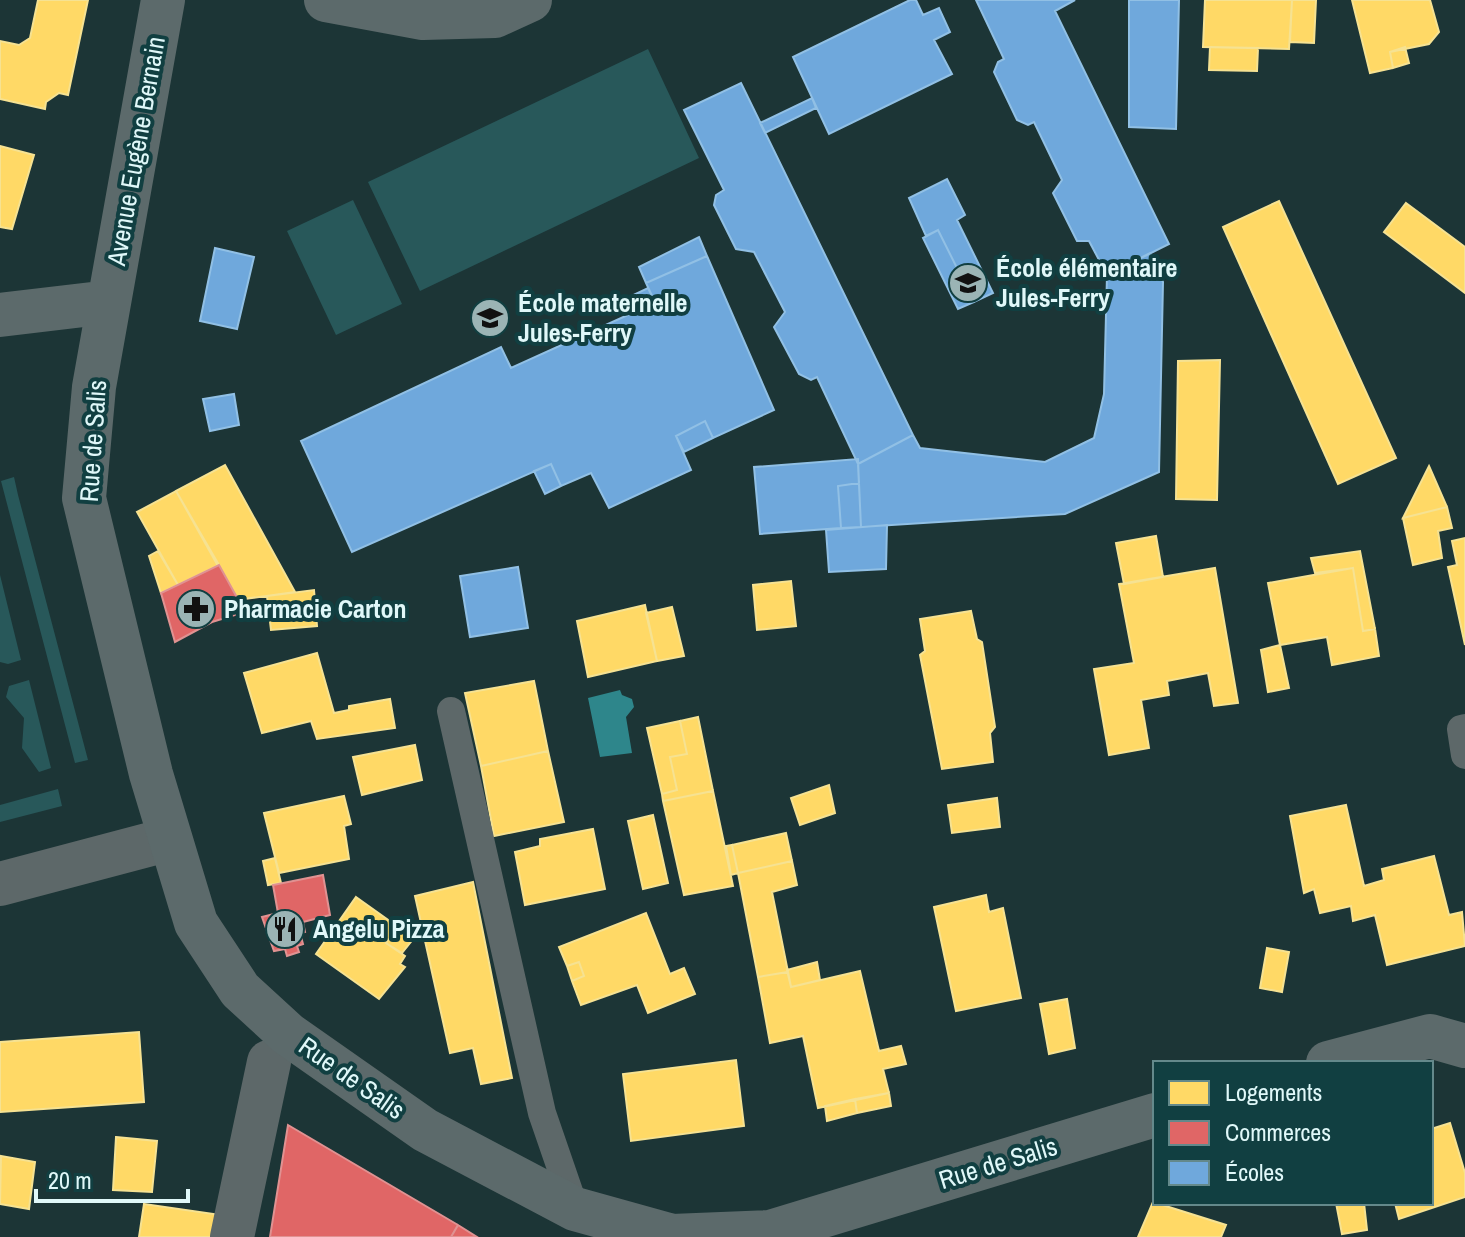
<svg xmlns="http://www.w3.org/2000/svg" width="1465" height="1237" viewBox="0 0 1465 1237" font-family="'Archivo Narrow',sans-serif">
<rect width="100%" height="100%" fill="#1c3536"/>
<path fill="#28585a" d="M648 49 699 158 420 291 368 182Z
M353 200 402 304 336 335 287 231Z
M14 477 18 495 88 760 75 763 1 481Z
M0 575 21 660 8 664 0 662Z
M29 680 51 768 39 772 22 748 24 718 6 697 9 686Z
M58 789 62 806 0 822V805Z"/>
<path fill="#2e868b" d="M620 690 622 695 632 699 634 707 626 717 632 753 600 757 588 698Z"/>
<path fill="#ffd966" stroke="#f6e292" stroke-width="2" d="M38 0H88L68 95 59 93 46 102 45 109 0 99V41L19 45 30 38Z
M1205 0H1292L1289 49 1203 47Z
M1292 0H1316L1314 43 1290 42Z
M1352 0H1430L1439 32 1429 44 1390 52 1393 68 1370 73Z
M1210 47 1258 48 1257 71 1209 70Z
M1405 47 1409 63 1393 68 1390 52Z
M0 146 34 155 12 229 0 227Z
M1279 201 1396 458 1338 484 1223 227Z
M1406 203 1465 247V293L1384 232Z
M1220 360 1217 500 1176 499 1178 361Z
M225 465 295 592 237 600 176 491Z
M1429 466 1447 507 1403 518Z
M176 491 219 565 178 585 137 512Z
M1447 507 1452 528 1438 531 1442 558 1413 565 1403 518Z
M1156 536 1163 577 1124 584 1116 543Z
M1465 538V645L1448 567 1457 565 1452 541Z
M158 551 178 585 161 593 149 556Z
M1360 551 1375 629 1363 631 1353 568 1315 573 1311 558Z
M1215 568 1238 703 1214 706 1208 673 1167 681 1169 695 1141 700 1149 748 1109 755 1094 669 1134 663 1119 584Z
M1353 568 1363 631 1375 629 1379 656 1332 665 1327 637 1280 645 1268 583Z
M791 581 796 626 757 630 753 585Z
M314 590 317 626 271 630 267 596Z
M645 605 657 661 588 677 577 621Z
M672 607 684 656 657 661 646 613Z
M971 611 977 639 982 642 995 727 990 733 993 762 942 769 920 655 925 651 920 619Z
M1280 645 1289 688 1268 692 1261 650Z
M317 653 334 713 349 710V706L390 699 395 728 317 739 311 721 262 733 244 673Z
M534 681 548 751 481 766 465 693Z
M698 717 713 791 663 801 662 794 677 790 670 757 687 754 680 721Z
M680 721 687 754 670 757 677 790 662 794 647 728Z
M415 745 422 780 362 795 353 757Z
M548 751 564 822 494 836 481 766Z
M829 785 835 813 800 825 791 798Z
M713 791 733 886 684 895 663 801Z
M344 796 351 824 344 826 349 859 279 873 264 813Z
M997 798 1000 827 952 833 948 805Z
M1346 805 1364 886 1384 880 1382 869 1434 856 1449 915 1462 912 1465 946 1387 965 1375 915 1353 921 1351 906 1320 913 1314 889 1304 893 1290 816Z
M653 815 668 883 643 889 628 821Z
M593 829 605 889 525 905 515 852 540 846V839Z
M786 833 792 861 738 873 732 845Z
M732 845 738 873 731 875 726 846Z
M275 858 281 883 268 885 263 861Z
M792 861 797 885 772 892 788 972 758 977 738 873Z
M473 882 512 1078 481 1084 473 1048 450 1053 415 896Z
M986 895 989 912 1003 908 1021 998 956 1011 934 907Z
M356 897 398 927 386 943 405 956 400 964 405 967 379 999 316 954Z
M646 913 670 974 684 968 695 994 648 1013 637 985 581 1005 572 981 584 976 579 962 567 966 559 947Z
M398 927 414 938 402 953 386 943Z
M1267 948 1289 952 1282 992 1260 988Z
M579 962 584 976 572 981 567 966Z
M817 962 820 980 791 987 787 970Z
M860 971 879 1051 901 1046 906 1064 883 1069 889 1093 818 1108 803 1036 770 1043 758 977 788 972 791 987Z
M1067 999 1075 1048 1049 1054 1040 1004Z
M139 1032 144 1102 0 1112V1042Z
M736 1060 744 1126 631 1141 623 1074Z
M889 1093 891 1106 857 1113 855 1099Z
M855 1099 857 1113 827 1121 825 1106Z
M1450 1123 1465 1173V1197L1399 1219 1395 1203H1431V1129Z
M116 1137 157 1141 152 1192 113 1190Z
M1 1156 35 1162 29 1209 0 1204Z
M1153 1202 1226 1225 1221 1237H1138Z
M1336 1203H1364L1367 1230 1342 1234Z
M144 1204 221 1215 219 1237H139Z"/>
<path fill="#e06666" stroke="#e09292" stroke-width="2" d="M219 565 245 612 212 622 175 642 161 593Z
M323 875 330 915 303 922 305 932 300 933 303 944 297 946 299 952 287 956 285 949 274 951 262 917 278 913 273 885Z
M288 1125 458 1225 451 1237H270Z
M458 1225 477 1237H451Z"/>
<path fill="#6fa8dc" stroke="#91c0e5" stroke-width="2" d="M910 0H916L923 15 939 8 950 32 934 40 952 74 829 134 793 57Z
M976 0H1075L1055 11 1169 244 1107 275 1089 241H1077L1053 193 1062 180 1034 122 1028 125 1017 120 994 72 998 62 1004 59Z
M1129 0H1179L1176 129 1129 127Z
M741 83 913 435 858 464 817 377 811 380 799 374 774 327 785 312 754 252 736 249 714 205 716 195 724 190 684 110Z
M812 98 816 108 765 133 760 123Z
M947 179 965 215 957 220 993 293 974 302 938 230 926 236 909 198Z
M938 230 974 302 958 309 923 238Z
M699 237 707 256 646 283 639 267Z
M215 248 254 257 237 329 200 321Z
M1150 253 1163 282 1159 472 1065 514 861 527 858 464 913 435 920 448 1045 462 1094 438 1104 394 1107 275Z
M707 256 774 410 713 438 705 421 676 436 691 470 609 508 591 473 561 486 551 464 352 552 301 441 501 347 511 368 630 314 655 302 646 283Z
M648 288 655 302 630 314 623 300Z
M234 394 239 425 210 431 203 399Z
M705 421 713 438 684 452 676 436Z
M858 459 859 483 838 486 841 528 760 534 754 467Z
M551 464 561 486 545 494 534 471Z
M859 483 861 527 841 528 838 486Z
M887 525 886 569 829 572 826 530Z
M518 567 528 628 470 637 460 576Z"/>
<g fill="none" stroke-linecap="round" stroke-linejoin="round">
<path stroke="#5d6869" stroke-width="28" d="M451 711 542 1113 575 1209
M1465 728 1461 729 1465 755"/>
<path stroke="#5d6869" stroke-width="44" d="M0 884 170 839
M232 1237 269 1062"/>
<path stroke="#5c6a6b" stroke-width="44" d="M163 0 94 387 84 498 151 774 196 923 240 990 288 1034 425 1130 575 1209 672 1236 770 1232 1155 1115
M326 0 423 18 495 16 530 0
M0 315 109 302
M1328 1063 1430 1036 1465 1046"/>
</g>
<defs>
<symbol id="school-disc" viewBox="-11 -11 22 22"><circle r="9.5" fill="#9bb4b5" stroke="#113f41"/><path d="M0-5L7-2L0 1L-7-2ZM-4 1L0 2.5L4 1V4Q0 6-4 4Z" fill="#111"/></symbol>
<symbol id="pharmacy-disc" viewBox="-11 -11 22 22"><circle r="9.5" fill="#9bb4b5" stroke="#113f41"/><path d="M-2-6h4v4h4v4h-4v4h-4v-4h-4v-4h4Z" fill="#111"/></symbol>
<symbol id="restaurant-disc" viewBox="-11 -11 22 22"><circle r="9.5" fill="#9bb4b5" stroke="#113f41"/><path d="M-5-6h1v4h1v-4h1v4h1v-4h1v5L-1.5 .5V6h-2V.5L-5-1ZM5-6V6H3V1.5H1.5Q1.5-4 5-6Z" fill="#111"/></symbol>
</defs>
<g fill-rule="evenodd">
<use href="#school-disc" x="946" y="261" width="44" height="44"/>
<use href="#school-disc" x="468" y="296" width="44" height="44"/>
<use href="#pharmacy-disc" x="174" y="587" width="44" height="44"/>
<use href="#restaurant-disc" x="263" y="907" width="44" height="44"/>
</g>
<g text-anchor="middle" stroke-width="8" stroke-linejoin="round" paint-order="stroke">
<g font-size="26" fill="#e0f8f9" stroke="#113f41">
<text transform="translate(136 151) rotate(-80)" y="9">Avenue Eugène Bernain</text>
<text transform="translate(93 441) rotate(-86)" y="9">Rue de Salis</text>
<text transform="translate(352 1078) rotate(35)" y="9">Rue de Salis</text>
<text transform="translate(998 1163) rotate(-17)" y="9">Rue de Salis</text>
</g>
<g font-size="26" font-weight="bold" fill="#e0f8f9" stroke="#113f41" text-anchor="start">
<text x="996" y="277">École élémentaire<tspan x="996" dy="30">Jules-Ferry</tspan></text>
<text x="518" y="312">École maternelle<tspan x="518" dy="30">Jules-Ferry</tspan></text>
<text x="224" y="618">Pharmacie Carton</text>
<text x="313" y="938">Angelu Pizza</text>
</g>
</g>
<rect x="1153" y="1061" width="280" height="144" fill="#113f41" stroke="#64898b" stroke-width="2"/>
<rect x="1169" y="1081" width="40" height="24" fill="#ffd966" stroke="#64898b" stroke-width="2"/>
<text x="1225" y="1101" font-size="24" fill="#e0f8f9">Logements</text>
<rect x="1169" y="1121" width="40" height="24" fill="#e06666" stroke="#64898b" stroke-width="2"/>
<text x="1225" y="1141" font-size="24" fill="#e0f8f9">Commerces</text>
<rect x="1169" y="1161" width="40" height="24" fill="#6fa8dc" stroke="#64898b" stroke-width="2"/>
<text x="1225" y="1181" font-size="24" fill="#e0f8f9">Écoles</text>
<path d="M36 1189v12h152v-12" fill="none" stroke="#e0f8f9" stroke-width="4"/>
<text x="48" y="1189" font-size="24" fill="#e0f8f9" stroke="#113f41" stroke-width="6" paint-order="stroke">20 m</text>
</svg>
